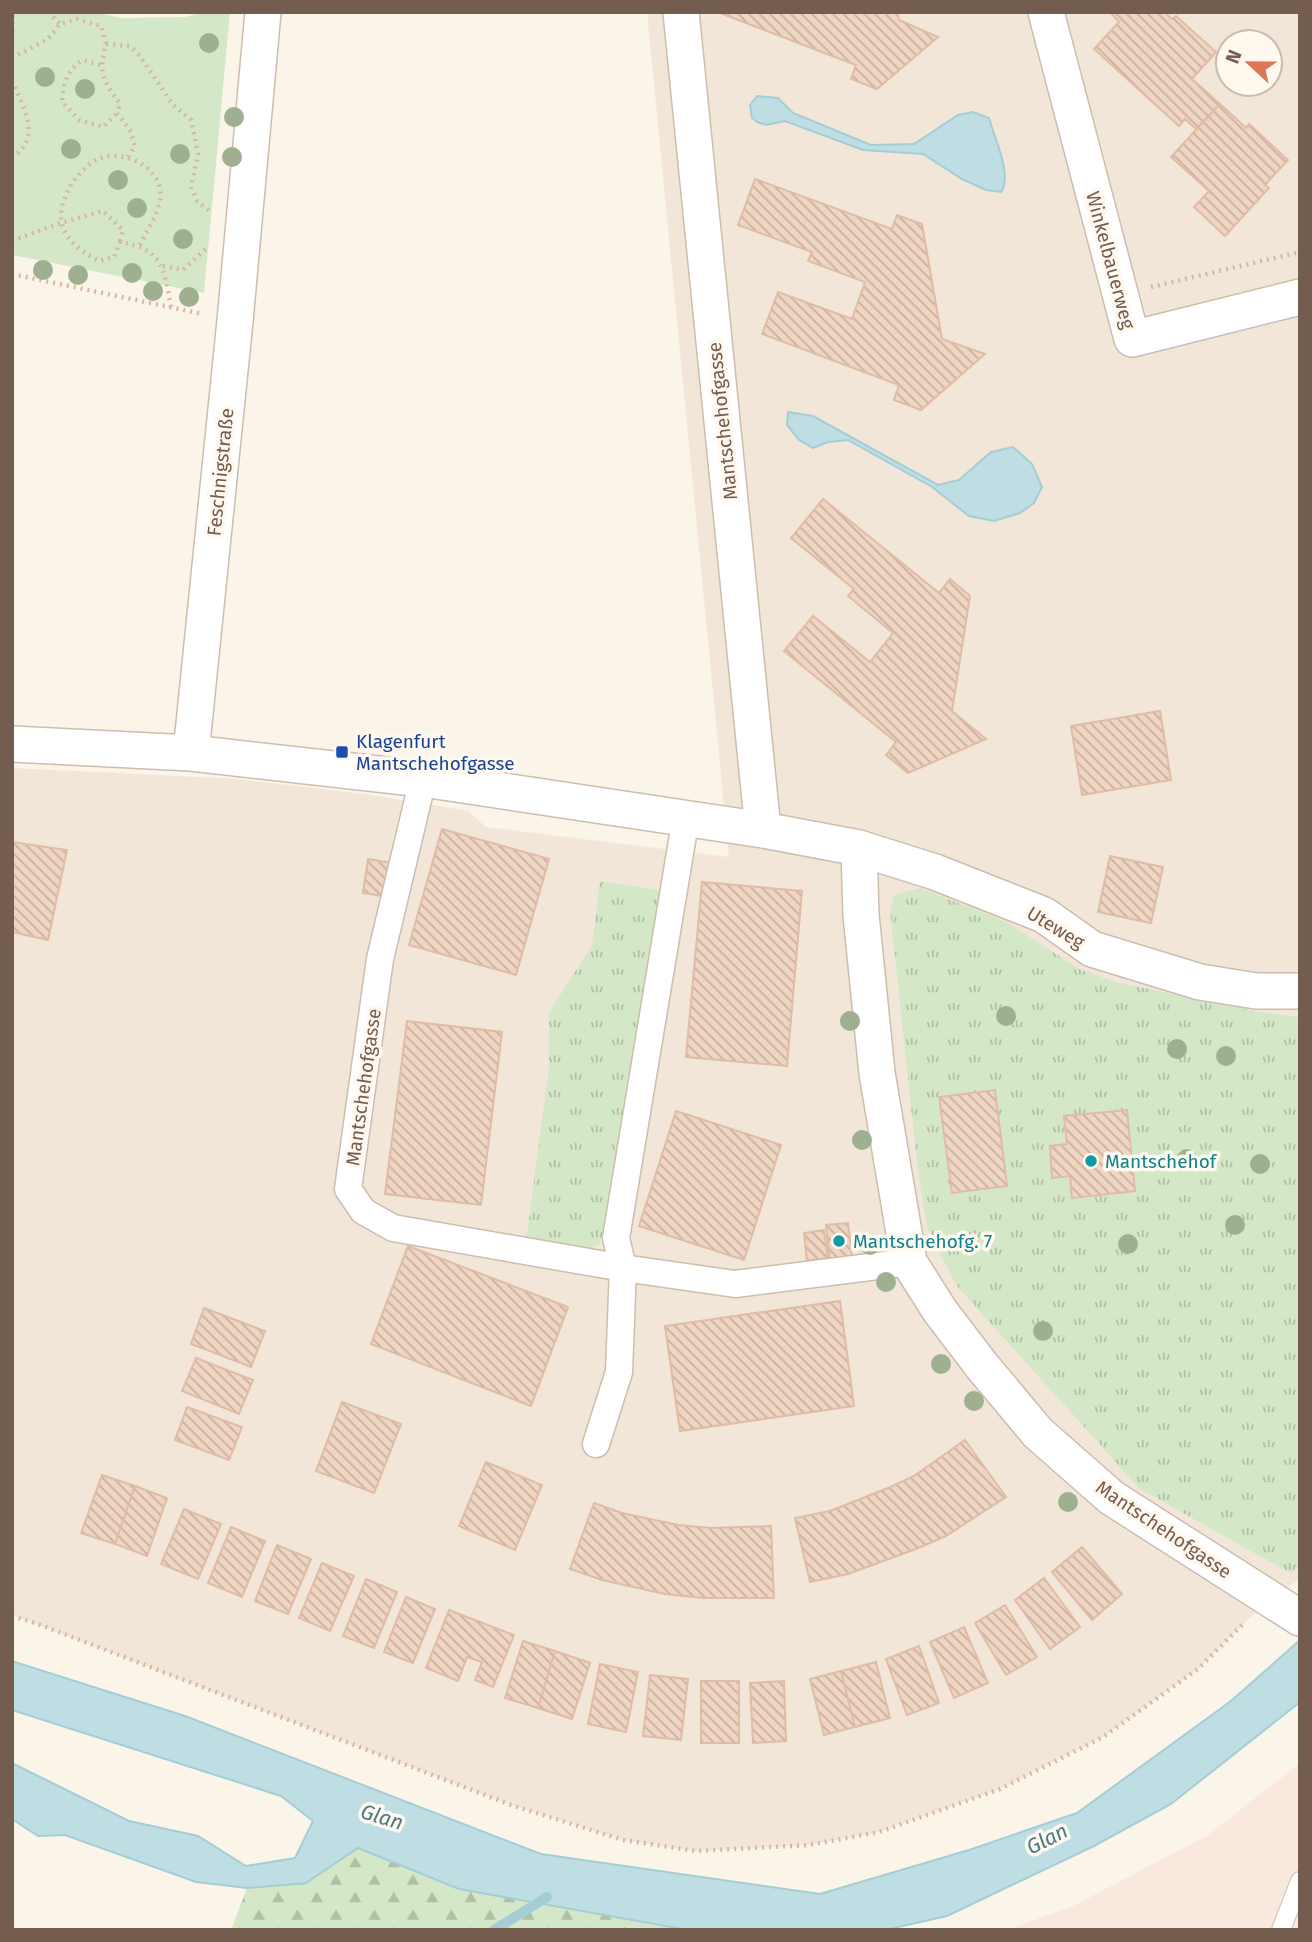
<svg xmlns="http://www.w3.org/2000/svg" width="1312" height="1942" viewBox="0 0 1312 1942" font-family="'Fira Sans',sans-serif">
<defs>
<pattern id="grass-tufts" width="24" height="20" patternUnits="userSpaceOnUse" patternTransform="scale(1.75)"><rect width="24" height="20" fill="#d4e8c8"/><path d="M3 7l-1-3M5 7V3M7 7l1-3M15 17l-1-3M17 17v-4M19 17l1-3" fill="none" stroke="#b1bfa5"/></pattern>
<pattern id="forest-firs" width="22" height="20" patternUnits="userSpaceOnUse" patternTransform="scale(1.75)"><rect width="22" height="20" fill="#d4e8c8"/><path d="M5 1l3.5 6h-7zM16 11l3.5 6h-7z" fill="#b1bfa5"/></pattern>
<pattern id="building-back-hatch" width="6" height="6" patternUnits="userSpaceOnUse" patternTransform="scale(1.75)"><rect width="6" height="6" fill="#efd5c2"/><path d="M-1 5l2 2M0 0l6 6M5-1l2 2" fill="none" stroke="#c6b0a0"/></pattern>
</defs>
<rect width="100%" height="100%" fill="#fbf4e9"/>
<path fill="#f2e6d8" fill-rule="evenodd" d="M647 12H1300V1579L1268 1600 1198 1669 1103 1737 1000 1789 879 1832 809 1845 696 1851 623 1840 511 1805 12 1615V768L238 779 372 795 468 811 486 827 729 857ZM1228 42H1270V84H1228Z"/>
<path fill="#fae7de" d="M1300 1763V1930H1006L1071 1907 1207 1836Z"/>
<path fill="url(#grass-tufts)" d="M600 881 663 891 610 1212 599 1245 580 1251 526 1242 549 1067V1012L592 946Z
M920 888 1005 921 1079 969 1116 982 1259 1012 1300 1017V1567L1290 1573 1140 1489 956 1285 927 1227 918 1171 890 911 894 895Z"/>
<path fill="url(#forest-firs)" d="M358 1848 459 1889 688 1930H231L247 1888 306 1883Z"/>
<path fill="#d4e8c8" d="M12 12H95L121 18 185 17 204 12H230L204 293 12 255Z"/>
<path fill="#bedee4" stroke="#a5cdd5" stroke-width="2" d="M757 96 778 98 793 113 871 145 914 144 958 115 973 112 989 118C994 137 1013 176 1001 192L986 190 962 179 923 154 863 150 785 121 766 125 757 122 752 118 750 105Z
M788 412 813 416 938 485 959 480 991 452 1013 447 1032 464 1042 487 1034 503 1020 513 994 521 969 516 932 487 848 440 828 442 813 448 799 440 787 425Z
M1300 1640V1702L1171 1804 1094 1846 947 1916 885 1930H688L459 1889 358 1848 306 1883 247 1888 196 1882 65 1835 38 1836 12 1819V1763L129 1821 198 1836 246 1866 295 1858 313 1821 281 1796 12 1710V1661L185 1716 541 1854 820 1894 969 1850 1077 1813 1231 1701Z"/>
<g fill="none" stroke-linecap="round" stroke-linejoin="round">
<path stroke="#a5cdd5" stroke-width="10" d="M494 1930 547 1897"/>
</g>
<path fill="url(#building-back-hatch)" stroke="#e0bca4" stroke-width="2" d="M897 12 899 20 938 37 877 89 851 79 856 65 720 13Z
M1164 12 1172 19 1176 16 1216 52 1192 79 1220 104 1196 129 1185 119 1179 126 1094 49 1119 22 1110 12Z
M1220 104 1246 128 1249 124 1288 160 1265 185 1269 188 1225 236 1194 207 1209 191 1171 157Z
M755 179 892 229 897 215 922 224 942 339 985 354 921 410 894 400 899 385 762 334 778 292 852 319 865 282 808 261 812 252 738 225Z
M823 499 939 593 950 579 970 596 952 711 986 739 908 773 886 755 896 742 784 651 813 616 870 662 893 633 848 596 854 589 791 538Z
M1160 711 1171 780 1082 795 1071 726Z
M442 829 549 859 516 975 409 945Z
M12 842 67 850 48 940 12 932Z
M1110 856 1163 867 1151 923 1098 912Z
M368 859 393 863 389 897 363 893Z
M702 882 802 891 787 1066 686 1057Z
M407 1021 502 1032 481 1205 385 1194Z
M995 1090 1007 1186 952 1193 939 1097Z
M1127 1110 1135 1191 1072 1198 1070 1176 1052 1178 1050 1146 1067 1144 1064 1116Z
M676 1111 781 1145 744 1260 639 1226Z
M848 1223 852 1258 830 1260 826 1225Z
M824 1230 828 1258 807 1261 804 1233Z
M408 1246 568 1307 531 1406 371 1344Z
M840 1301 854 1406 680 1431 665 1326Z
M204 1308 265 1331 251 1367 191 1344Z
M196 1358 253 1380 239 1414 182 1391Z
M342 1402 401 1424 374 1493 316 1471Z
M187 1407 242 1427 229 1460 175 1440Z
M965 1440 1006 1497 946 1536 916 1549 848 1574 810 1582 795 1518 830 1511 888 1488 914 1476Z
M486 1462 542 1485 515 1550 459 1526Z
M102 1475 135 1486 115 1544 81 1533Z
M135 1486 167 1498 147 1556 115 1544Z
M594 1503 622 1513 678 1525 711 1528 771 1526 774 1598H703L665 1594 602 1580 570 1569Z
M184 1509 221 1524 198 1579 161 1564Z
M231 1527 265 1541 242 1597 208 1583Z
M277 1545 311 1559 288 1614 255 1601Z
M1082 1547 1122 1594 1092 1620 1052 1572Z
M322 1563 354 1576 330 1631 299 1618Z
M1044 1578 1080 1627 1050 1649 1015 1600Z
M366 1579 397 1592 374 1648 343 1636Z
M406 1597 435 1609 413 1663 384 1652Z
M1005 1605 1037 1657 1006 1675 975 1623Z
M449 1610 514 1635 493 1687 475 1680 482 1662 467 1657 458 1681 426 1668Z
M964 1627 988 1683 954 1698 930 1642Z
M523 1641 555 1651 538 1708 505 1698Z
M919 1646 939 1703 907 1715 886 1659Z
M555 1651 590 1663 572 1719 538 1708Z
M876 1662 890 1718 855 1727 841 1671Z
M600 1664 638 1672 626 1732 588 1724Z
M841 1671 855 1727 824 1735 810 1679Z
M650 1675 688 1679 681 1740 643 1736Z
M701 1681H739V1743H701Z
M784 1681 786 1741 753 1743 750 1683Z"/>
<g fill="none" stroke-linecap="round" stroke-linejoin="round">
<defs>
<path id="service" d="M1281 1930 1300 1881"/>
<path id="pedestrian" d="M423 779 380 959 348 1189 363 1211 393 1228 623 1268 735 1284 909 1262
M596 1444 619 1372 623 1268 616 1238 686 817"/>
<path id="minor" d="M681 12 763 830
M1046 12 1132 339 1300 297
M12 744 191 753 342 770 423 779 763 830 859 848 935 872 1044 915 1092 949 1200 982 1256 991H1300
M191 753 235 321 263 12
M859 848 861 915 877 1073 909 1262 940 1311 982 1366 1038 1433 1112 1498 1300 1618"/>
</defs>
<use href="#service" stroke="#cdbdaf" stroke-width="20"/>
<use href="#pedestrian" stroke="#cdbdaf" stroke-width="29"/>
<use href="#minor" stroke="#cdbdaf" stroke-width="38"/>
<path stroke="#d4b8a5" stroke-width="4.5" stroke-dasharray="2 5" stroke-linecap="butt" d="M48 12 60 24
M12 52 13 12
M12 58 48 39 60 24 77 19 101 26 106 44
M100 65 83 60C66 71 64 82 62 102L79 120 103 127 117 113
M12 81C23 106 43 139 12 157
M128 157 135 146 130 130 117 113 120 104C103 81 98 72 106 44L130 46 140 56 173 105 191 120 198 154 191 187 197 201 211 212
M12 241 60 223 103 211 123 230 120 242
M140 245C146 232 157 216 160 201 166 169 125 148 98 159 87 164 77 176 71 185 50 222 64 243 99 261L114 257 120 242C164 249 164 270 171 307
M163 266 183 270 208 247
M12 274 203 314
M1151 287 1300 252
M12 1616 38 1624 511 1805 623 1840 696 1851 809 1845 879 1832 1000 1789 1103 1737 1198 1669 1244 1623"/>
<use href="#service" stroke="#fff" stroke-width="18"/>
<use href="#pedestrian" stroke="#fff" stroke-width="26"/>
<use href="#minor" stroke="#fff" stroke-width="35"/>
</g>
<g fill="#9fb090">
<circle cx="209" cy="43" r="10"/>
<circle cx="45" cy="77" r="10"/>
<circle cx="85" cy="89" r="10"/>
<circle cx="234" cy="117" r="10"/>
<circle cx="71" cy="149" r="10"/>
<circle cx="180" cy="154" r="10"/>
<circle cx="232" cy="157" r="10"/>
<circle cx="118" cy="180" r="10"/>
<circle cx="137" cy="208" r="10"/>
<circle cx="183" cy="239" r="10"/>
<circle cx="43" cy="270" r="10"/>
<circle cx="132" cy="273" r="10"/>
<circle cx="78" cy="275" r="10"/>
<circle cx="153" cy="291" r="10"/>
<circle cx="189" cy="297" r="10"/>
<circle cx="1006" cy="1016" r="10"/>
<circle cx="850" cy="1021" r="10"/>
<circle cx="1177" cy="1049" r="10"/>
<circle cx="1226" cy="1056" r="10"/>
<circle cx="862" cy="1140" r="10"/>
<circle cx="1187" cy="1159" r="10"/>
<circle cx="1260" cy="1164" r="10"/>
<circle cx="1235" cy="1225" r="10"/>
<circle cx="1128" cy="1244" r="10"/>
<circle cx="870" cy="1245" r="10"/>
<circle cx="886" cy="1282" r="10"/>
<circle cx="1043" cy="1331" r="10"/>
<circle cx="941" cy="1364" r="10"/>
<circle cx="974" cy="1401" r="10"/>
<circle cx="1068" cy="1502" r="10"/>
</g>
<rect fill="#1a4fb4" stroke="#fef8ef" stroke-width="2.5" x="335" y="745" width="14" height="14" rx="3.5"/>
<g fill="#0f9aa8" stroke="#fef8ef" stroke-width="2.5">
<circle cx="1091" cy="1161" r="7"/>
<circle cx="839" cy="1241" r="7"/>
</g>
<g text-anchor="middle" stroke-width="7" stroke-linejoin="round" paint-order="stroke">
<g font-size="19" fill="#745c4e" stroke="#fef8ef">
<text transform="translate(1111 260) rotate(75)" y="7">Winkelbauerweg</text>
<text transform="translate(722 421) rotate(-96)" y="7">Mantschehofgasse</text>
<text transform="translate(220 472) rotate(-84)" y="7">Feschnigstraße</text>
<text transform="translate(1056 927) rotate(31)" y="7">Uteweg</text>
<text transform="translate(363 1087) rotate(-82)" y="7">Mantschehofgasse</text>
<text transform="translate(1164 1529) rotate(34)" y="7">Mantschehofgasse</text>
</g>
<g font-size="19" fill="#164399" stroke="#fef8ef" text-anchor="start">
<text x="356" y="748">Klagenfurt<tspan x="356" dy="22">Mantschehofgasse</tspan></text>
</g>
<g font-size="19" fill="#0d838f" stroke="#fef8ef" text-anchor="start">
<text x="1105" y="1168">Mantschehof</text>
<text x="853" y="1248">Mantschehofg. 7</text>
</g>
<g font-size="21" font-style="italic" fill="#497a85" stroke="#fef8ef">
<text transform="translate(382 1817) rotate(17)" y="7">Glan</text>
<text transform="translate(1047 1839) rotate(-27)" y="7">Glan</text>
</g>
</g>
<rect width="1312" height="1942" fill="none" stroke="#745c4e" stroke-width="28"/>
<g transform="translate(1249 63) rotate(292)"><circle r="33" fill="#fef8ef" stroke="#c7baaf" stroke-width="2"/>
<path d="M0-5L12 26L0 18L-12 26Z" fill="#dc7757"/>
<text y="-10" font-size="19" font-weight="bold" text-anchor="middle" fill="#745c4e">N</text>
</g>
</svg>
